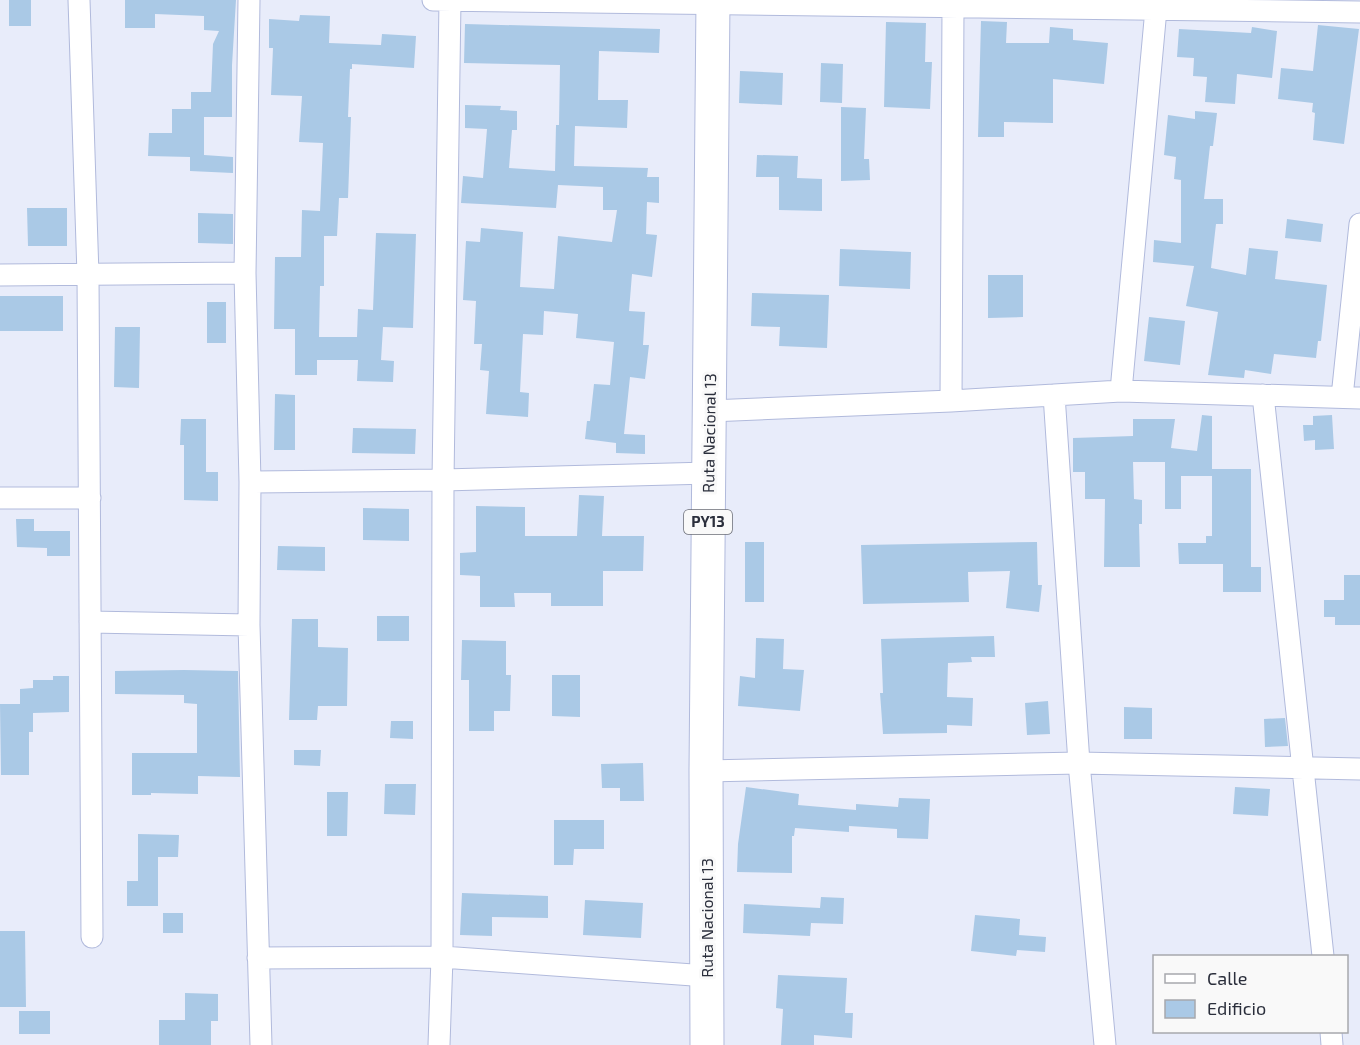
<svg xmlns="http://www.w3.org/2000/svg" width="1360" height="1045" viewBox="0 0 1360 1045" font-family="'Exo 2',sans-serif">
<rect width="100%" height="100%" fill="#e8ecfa"/>
<path fill="#aac9e6" d="M9 0H31V26H9Z
M125 0H236L232 65V117H204V155L233 157V173L190 171V157L148 156 149 133H172V109H191V92H211L213 44 219 31 204 30V16L155 14V28H125Z
M300 15 330 16 329 43 381 45 382 34 416 36 414 68 352 64V69H350L348 117H351L348 198H339L337 236H324V286H320L319 337H357L358 309 373 310 376 233 416 234 413 328 383 327 381 360 394 361 393 382 357 381 358 360H317V375H295V329H274L275 257H301L302 210 320 211 323 143 299 142 302 96 271 95 273 48H269V19L299 21Z
M981 21 1007 22 1006 43H1049L1050 27 1073 29V40L1108 43 1104 84 1053 79V123L1004 122V137H978Z
M886 22 926 23 925 62H932L930 109 884 107Z
M465 24 660 29 659 53 599 51 598 100H628L627 128 575 126 574 166 648 168 647 177H659V203L647 202 646 234 657 235 652 277 632 274 629 311 645 312 643 345H649L645 379 630 377 624 434 645 435V454L616 453V443L585 439 587 421H590L594 384 610 385 614 342 576 338 578 314 544 311 543 335 523 334 520 392 529 393 528 417 486 414 489 371 480 370 482 344H474L476 301 463 300 466 241 480 242 481 228 523 232 520 287 554 289 558 236 612 242 617 210H603V187L558 185 556 208 461 203 463 176 483 178 487 129 465 128V105L501 106 500 110 517 111V130H512L509 168 555 171 556 125H559L560 65 464 63Z
M1318 25 1359 29 1344 144 1313 140 1315 113 1312 112 1313 103 1278 99 1281 68 1313 71Z
M1252 27 1277 31 1272 78 1237 74 1235 104 1205 102 1207 77 1193 76 1194 58 1177 57 1179 29 1251 33Z
M821 63 843 64 842 103 820 102Z
M740 71 783 73 782 105 739 103Z
M841 107 866 108 864 159H869L870 180 841 181Z
M1195 111 1217 113 1213 146H1210L1204 199H1223V224H1216L1211 268 1246 275 1249 248 1278 251 1275 279 1327 285 1321 341H1318L1316 358 1274 354 1271 374 1245 370 1244 378 1208 375 1218 312 1186 306 1194 266 1153 262 1154 240 1181 243V180L1174 179 1176 157 1164 155 1168 115 1195 119Z
M757 155 798 156 797 178 822 179V211L779 210V177H756Z
M27 208H67V246H28Z
M198 213 233 214V244L198 243Z
M1287 219 1323 224 1321 242 1285 238Z
M840 249 911 252 910 289 839 286Z
M988 275H1023V317L988 318Z
M752 293 829 295 827 348 779 346 780 327 751 326Z
M0 296H63V331H0Z
M207 302H226V343H207Z
M1149 317 1185 321 1180 365 1144 361Z
M115 327H140L139 388 114 387Z
M275 394 295 395V450H274Z
M1202 415 1212 416V476H1181V509H1165V462H1133L1134 499 1142 500V524H1139L1140 567H1104L1105 499H1085V472H1073V438L1133 436V419H1175L1171 448 1197 451Z
M1332 415 1334 449 1315 450V440L1304 441 1303 425H1313V416Z
M181 419H206V472H218V501L184 500V445H180Z
M353 428 416 429 415 454 352 453Z
M1212 469H1251V567H1261V592H1223V564H1179L1178 543H1206V536H1212Z
M579 495 604 496 602 536H644L643 571H603V606H551V593H514L515 607H480V576L460 575V553L476 552V506L525 507V536H577Z
M363 508 409 509V541L363 540Z
M16 519H34V531H70V556H47V548L17 547Z
M745 542H764V602H745Z
M1037 542 1038 585H1042L1039 612 1006 608 1010 571 968 572 969 602 863 604 861 545Z
M278 546 325 547V571L277 570Z
M1344 575H1360V625H1335V617H1324V600H1344Z
M377 616H409V641H377Z
M292 619H318V647L348 648 347 706H318L317 720H289Z
M994 636 995 657H971L972 662 948 663 947 697 973 698 972 726 947 725V733L883 734 880 693H883L881 639Z
M756 638 784 639 783 669 804 670 800 711 738 706 740 676 755 678Z
M462 640 506 641V675H511L510 711H494V731H469V680H461Z
M184 670 238 671 240 777 198 776V794L151 793V795H132V753H197V704L184 703V695L115 694V671Z
M552 675H580V717L552 716Z
M53 676H69V712L33 713V732H29V775H1L0 704H20V689L33 688V680H53Z
M1048 701 1050 734 1027 735 1025 703Z
M1124 707 1152 708V739H1124Z
M1285 718 1288 746 1265 747 1264 719Z
M391 721H413V739L390 738Z
M294 750H321L320 766 294 765Z
M643 763 644 801H620V788H602L601 764Z
M385 784H416L415 815 384 814Z
M746 787 799 794 798 805 856 810V804L898 807 899 798 930 799 928 839 897 838V829L849 826V832L795 828 794 836H792V873L737 872 738 844Z
M1235 787 1270 789 1268 816 1233 814Z
M327 792H348L347 836H327Z
M554 820H604V849H574L573 865H554Z
M138 834 179 835 178 857H158V906H127V881H138Z
M462 893 548 896V918L492 917V936L460 935Z
M821 897 844 898 843 924 811 923 810 936 743 933 744 904 820 908Z
M585 900 643 903 641 938 583 935Z
M163 913H183V933H163Z
M975 915 1020 919 1019 935 1046 937 1045 952 1017 950 1016 956 971 951Z
M0 931H25L26 1007H0Z
M778 975 847 978 845 1013H853L852 1038 814 1035V1045H781L783 1009 776 1008Z
M185 993 218 994V1021H211V1045H159V1020H185Z
M19 1011H50V1034H19Z"/>
<g fill="none" stroke-linecap="round" stroke-linejoin="round">
<defs>
<path id="minor" d="M79 0 88 275 92 937
M249 0 245 273 250 482 249 625 261 1045
M433 0 1360 12
M0 275 245 273
M1121 391 1156 9
M1054 395 1079 763 1105 1045
M1263 395 1323 956
M1342 397 1360 224
M951 401 953 7
M710 411 951 401 1121 391 1360 398
M250 482 443 480 709 473
M0 498H90
M90 622 249 625
M706 771 1079 763 1360 769
M258 958 442 957 707 976
M1331 1032 1332 1045
M439 1045 442 957 443 480 450 0"/>
<path id="trunk" d="M707 1045 706 771 713 0"/>
</defs>
<use href="#minor" stroke="#b1badc" stroke-width="23"/>
<use href="#trunk" stroke="#b1badc" stroke-width="35"/>
<use href="#minor" stroke="#fff" stroke-width="21"/>
<use href="#trunk" stroke="#fff" stroke-width="33"/>
</g>
<g text-anchor="middle" stroke-width="6" stroke-linejoin="round" paint-order="stroke">
<rect fill="#f9f9f9" stroke="#696c75" stroke-width="1.5" x="684" y="510" width="48" height="24" rx="4.5"/>
<g font-size="15" font-weight="bold" fill="#2b2f3c">
<text x="708" y="527">PY13</text>
</g>
<g font-size="16" fill="#2b2f3c" stroke="#f9f9f9">
<text transform="translate(709 433) rotate(-89)" y="6">Ruta Nacional 13</text>
<text transform="translate(707 918) rotate(-90)" y="6">Ruta Nacional 13</text>
</g>
</g>
<rect x="1153" y="955" width="195" height="78" fill="#f9f9f9" stroke="#a7a8ad" stroke-width="1.5"/>
<rect x="1165" y="974" width="30" height="9" fill="#ffffff" stroke="#a7a8ad" stroke-width="1.5"/>
<text x="1207" y="985" font-size="18" fill="#2b2f3c">Calle</text>
<rect x="1165" y="1000" width="30" height="18" fill="#aac9e6" stroke="#a7a8ad" stroke-width="1.5"/>
<text x="1207" y="1015" font-size="18" fill="#2b2f3c">Edificio</text>
</svg>
